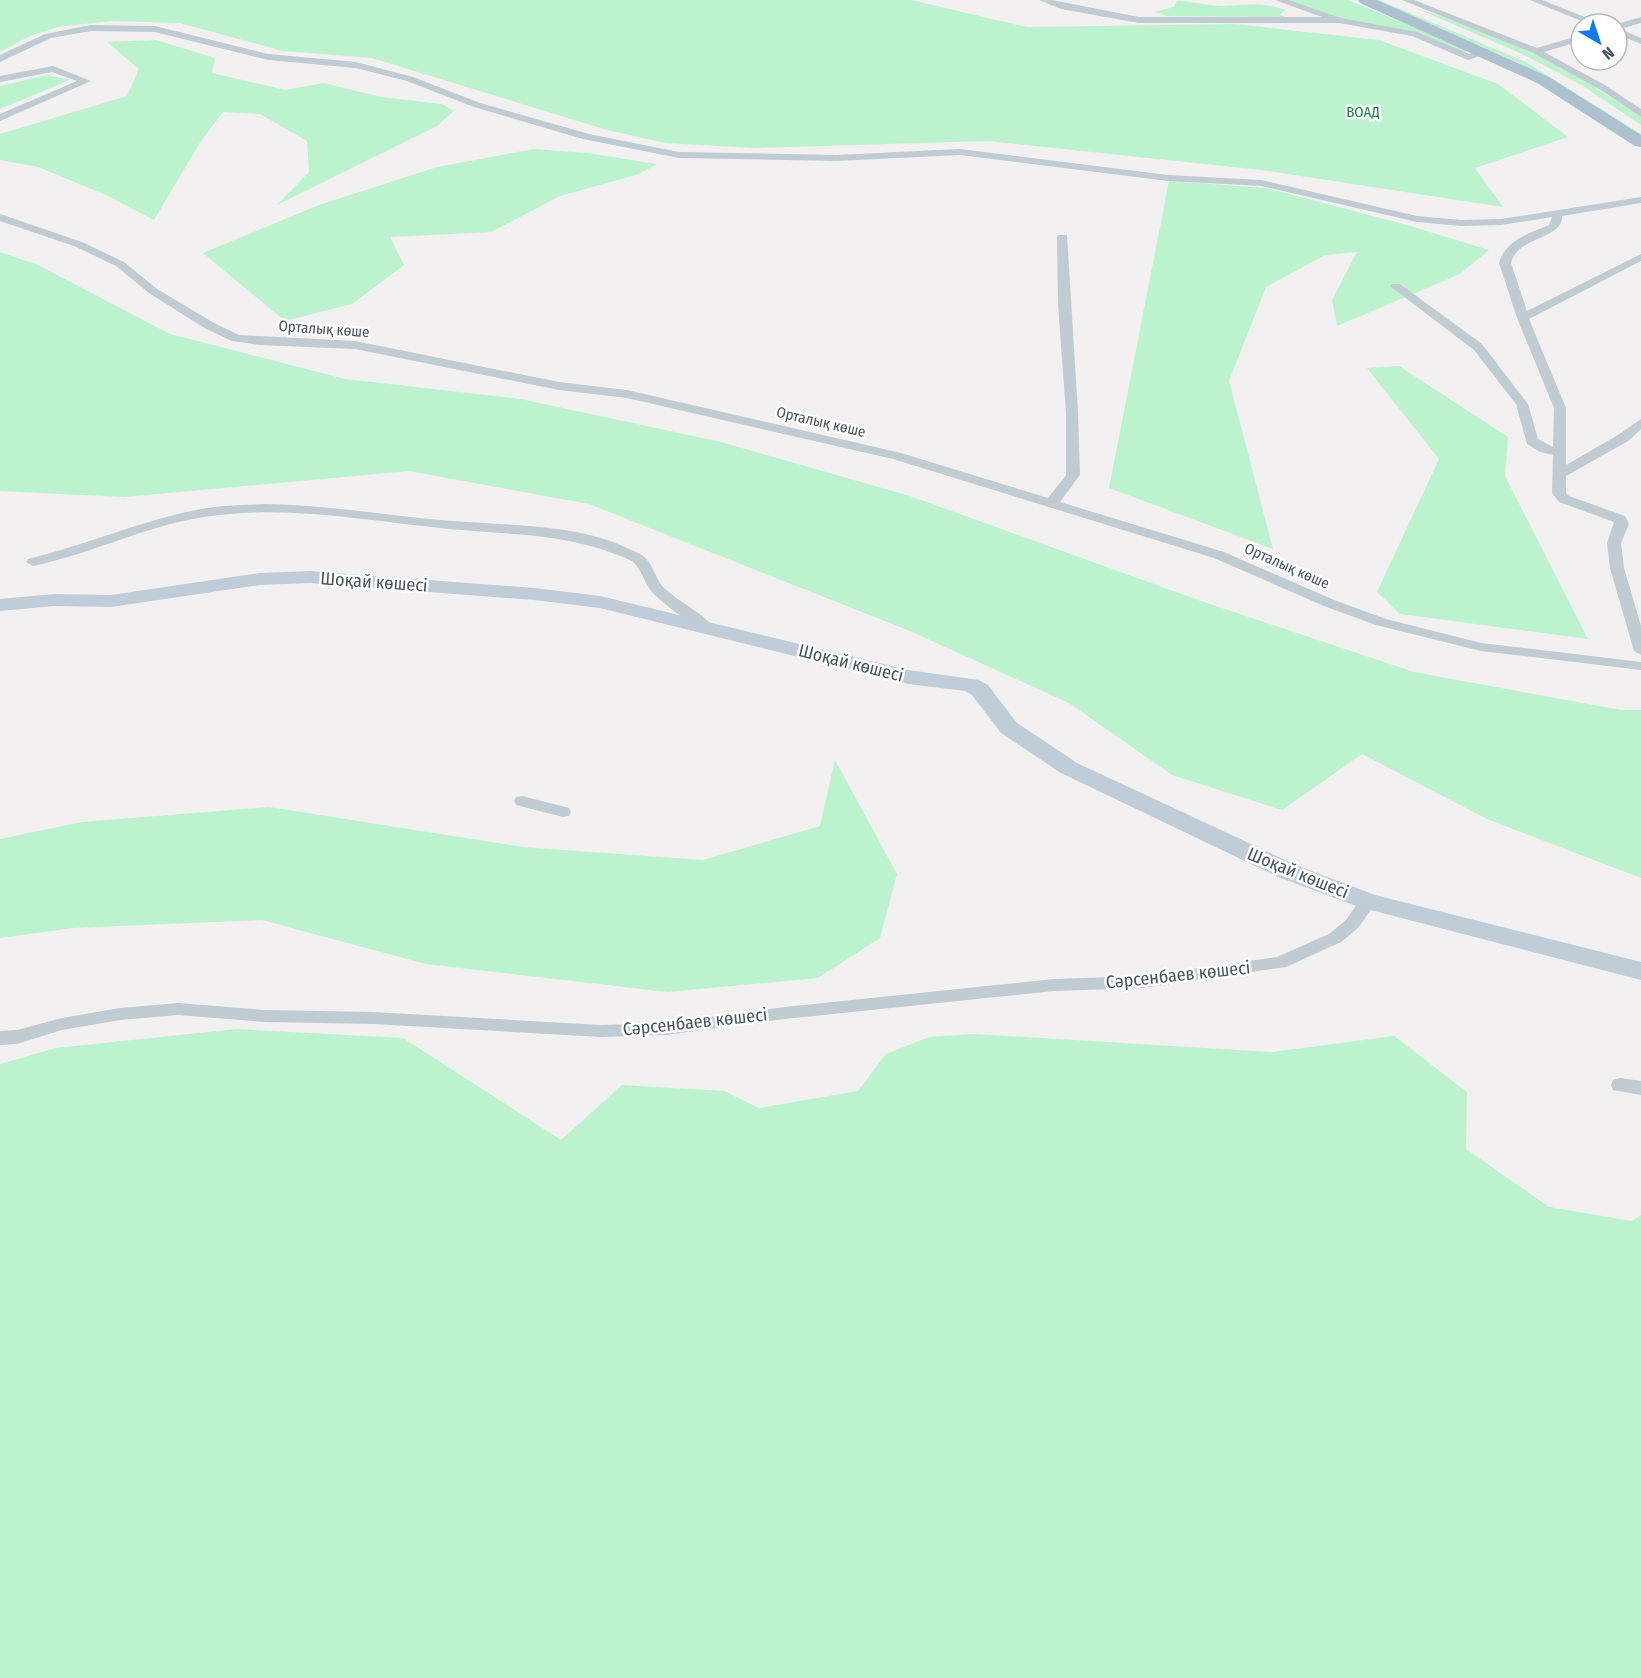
<svg xmlns="http://www.w3.org/2000/svg" width="1641" height="1678" viewBox="0 0 1641 1678" font-family="'Fira Sans Condensed',sans-serif">
<rect width="100%" height="100%" fill="#f2f0f0"/>
<path fill="#bdf2cf" d="M0 0H911L1027 27 1235 24 1379 40 1498 84 1568 137 1475 168 1503 207 1262 170 988 141 755 148 665 143 607 130 372 58 283 51 180 23 111 21 58 27 30 36 0 52Z
M1287 0H1348L1469 50 1464 53 1404 30 1334 17Z
M1373 0H1379L1526 62 1641 134V138L1519 63Z
M1177 1C1192 1 1208 6 1224 6 1245 5 1264 2 1285 10L1280 14 1285 17 1167 16 1154 12 1174 7Z
M1416 8 1450 19 1537 55 1593 86 1641 117V125L1583 86 1520 53Z
M156 40 215 58 212 73 285 90 324 83 381 97 442 104 454 111 437 126 277 205 309 172 307 141 260 114 223 112 201 141 154 220 106 195 38 167 0 160V134L127 96 139 69 107 42Z
M47 75 70 80 0 109V86Z
M534 149 587 153 657 164 639 174 560 196 491 232 390 237 404 265 352 304 285 321 203 253 319 205 437 167Z
M1169 181 1266 188 1407 225 1489 250 1460 274 1337 326 1332 300 1357 252 1325 255 1266 287 1229 381 1273 549 1109 488Z
M0 252 38 265 170 334 345 379 521 399 721 442 910 496 1201 601 1414 672 1621 710H1641V878L1487 819 1362 754 1282 810 1172 775 1069 703 910 631 589 504 409 471 124 497 0 491Z
M1399 366 1508 437 1505 476 1588 639 1400 614 1377 592 1439 459 1367 368Z
M835 760 897 874 880 938 818 978 667 992 426 964 262 920 73 928 0 938V839L82 822 269 807 522 847 703 860 820 826Z
M237 1029 403 1038 561 1140 622 1085 724 1091 759 1108 858 1091 886 1054 929 1037 973 1034 1272 1052 1394 1036 1467 1092 1466 1149 1549 1207 1632 1221 1641 1215V1678H0V1064L56 1048Z"/>
<g fill="none" stroke-linecap="round" stroke-linejoin="round">
<path fill="#c0cbd2" fill-rule="evenodd" d="M1039 0H1052L1139 17H1322L1275 0H1288L1341 18 1417 32 1469 54 1487 49 1492 52 1468 60 1412 36 1339 23H1139L1061 9Z
M1402 0H1414L1537 48 1581 35V41L1544 52 1605 85 1641 109V117L1599 89 1533 53Z
M1530 0H1542L1602 24H1589Z
M1641 17V23L1620 29 1641 38V44L1617 34V24Z
M91 25 155 26 268 54 356 62 413 77 480 103 589 134 679 152 836 155 960 149 1168 175 1261 180 1417 216 1461 220 1501 219 1641 197V203L1562 216C1563 240 1517 236 1511 263L1527 311 1641 254V261L1529 319 1566 408V465L1618 435 1641 419V429L1628 441 1566 476V493L1569 496 1625 516 1629 524 1621 543 1624 568 1641 626V655L1634 651 1610 568 1607 543 1614 522 1559 502 1552 493 1553 455 1540 452 1527 444 1516 404 1474 350 1390 286 1392 284H1400L1482 344 1528 404 1538 439 1553 447 1554 408 1517 318 1499 263C1505 240 1530 233 1549 225L1552 217 1501 225 1461 226 1417 222 1261 186 1168 181 960 155 836 161 679 158 583 139 474 107 407 81 356 68 268 60 155 32 91 31 51 38 0 62V55L45 34Z
M53 66 91 81 0 121V114L77 81 52 72 0 82V76Z
M0 214 82 242 124 262 157 289 214 323 239 335 355 341 559 382 627 390 901 453 1048 498 1066 475V413L1058 305 1057 237 1059 235H1067L1078 413 1080 475 1060 502 1224 552 1334 600 1386 619 1481 643 1641 662V670L1481 651 1376 625 1324 606 1214 558 893 459 627 398 559 390 355 349 259 345 232 341 206 329 149 293 116 266 74 246 0 221Z
M265 504C328 505 390 516 452 521 515 526 583 523 640 554 653 561 654 577 663 587 678 602 701 611 713 627L706 631 701 630C685 618 666 607 652 592 644 583 642 569 632 561 571 533 514 535 449 529 368 521 286 504 204 517 145 526 91 554 33 566L26 562 28 559C86 545 142 520 201 509 222 505 244 505 265 504Z
M522 796 569 808 571 812 569 816 563 817 516 805 514 801 516 797Z
M1368 895 1374 897 1377 901 1358 928 1341 942 1286 967 1143 988 1054 991 785 1019 665 1035 601 1037 374 1024 264 1022 178 1015 120 1020 62 1030 17 1044 0 1045V1031L17 1030 62 1018 120 1008 178 1003 264 1010 374 1012 601 1025 665 1023 785 1007 1054 979 1143 976 1277 957 1329 934 1346 920 1362 897Z
M1620 1078 1641 1081V1095L1613 1090 1611 1085 1613 1080Z"/>
<path fill="#c0ccd8" fill-rule="evenodd" d="M310 571 534 588 600 596 908 670 979 680 988 685 1017 723 1077 763 1296 865 1375 895 1641 962V980L1359 907 1278 877 1061 773 1001 733 972 695 965 691 908 684 600 608 534 600 310 583 260 585 111 607 54 606 0 611V599L54 594 111 595 260 573Z"/>
<path fill="#aec1d0" fill-rule="evenodd" d="M1358 0H1377L1549 77 1641 135V147L1635 146 1537 83 1360 3Z"/>
</g>
<g text-anchor="middle" stroke-width="5" stroke-linejoin="round" paint-order="stroke">
<g font-size="15" fill="#138547" stroke="#fff">
<text x="1363" y="117">ВОАД</text>
</g>
<g font-size="15" fill="#47545e" stroke="#fff">
<text transform="translate(324 329) rotate(4)" y="5">Орталық көше</text>
<text transform="translate(821 422) rotate(13)" y="5">Орталық көше</text>
<text transform="translate(1287 566) rotate(24)" y="5">Орталық көше</text>
</g>
<g font-size="18" fill="#47545e" stroke="#fff">
<text transform="translate(374 582) rotate(4)" y="6">Шоқай көшесі</text>
<text transform="translate(851 663) rotate(14)" y="6">Шоқай көшесі</text>
<text transform="translate(1298 873) rotate(22)" y="6">Шоқай көшесі</text>
<text transform="translate(1178 975) rotate(-6)" y="6">Сәрсенбаев көшесі</text>
<text transform="translate(695 1022) rotate(-6)" y="6">Сәрсенбаев көшесі</text>
</g>
</g>
<g transform="translate(1599 42) rotate(141)"><circle r="28" fill="#ffffff" stroke="#b5bbbf" stroke-width="1.5"/>
<path d="M0-4.5L10 22L0 15L-10 22Z" fill="#1079ec"/>
<text y="-9" font-size="16" font-weight="bold" text-anchor="middle" fill="#47545e">N</text>
</g>
</svg>
